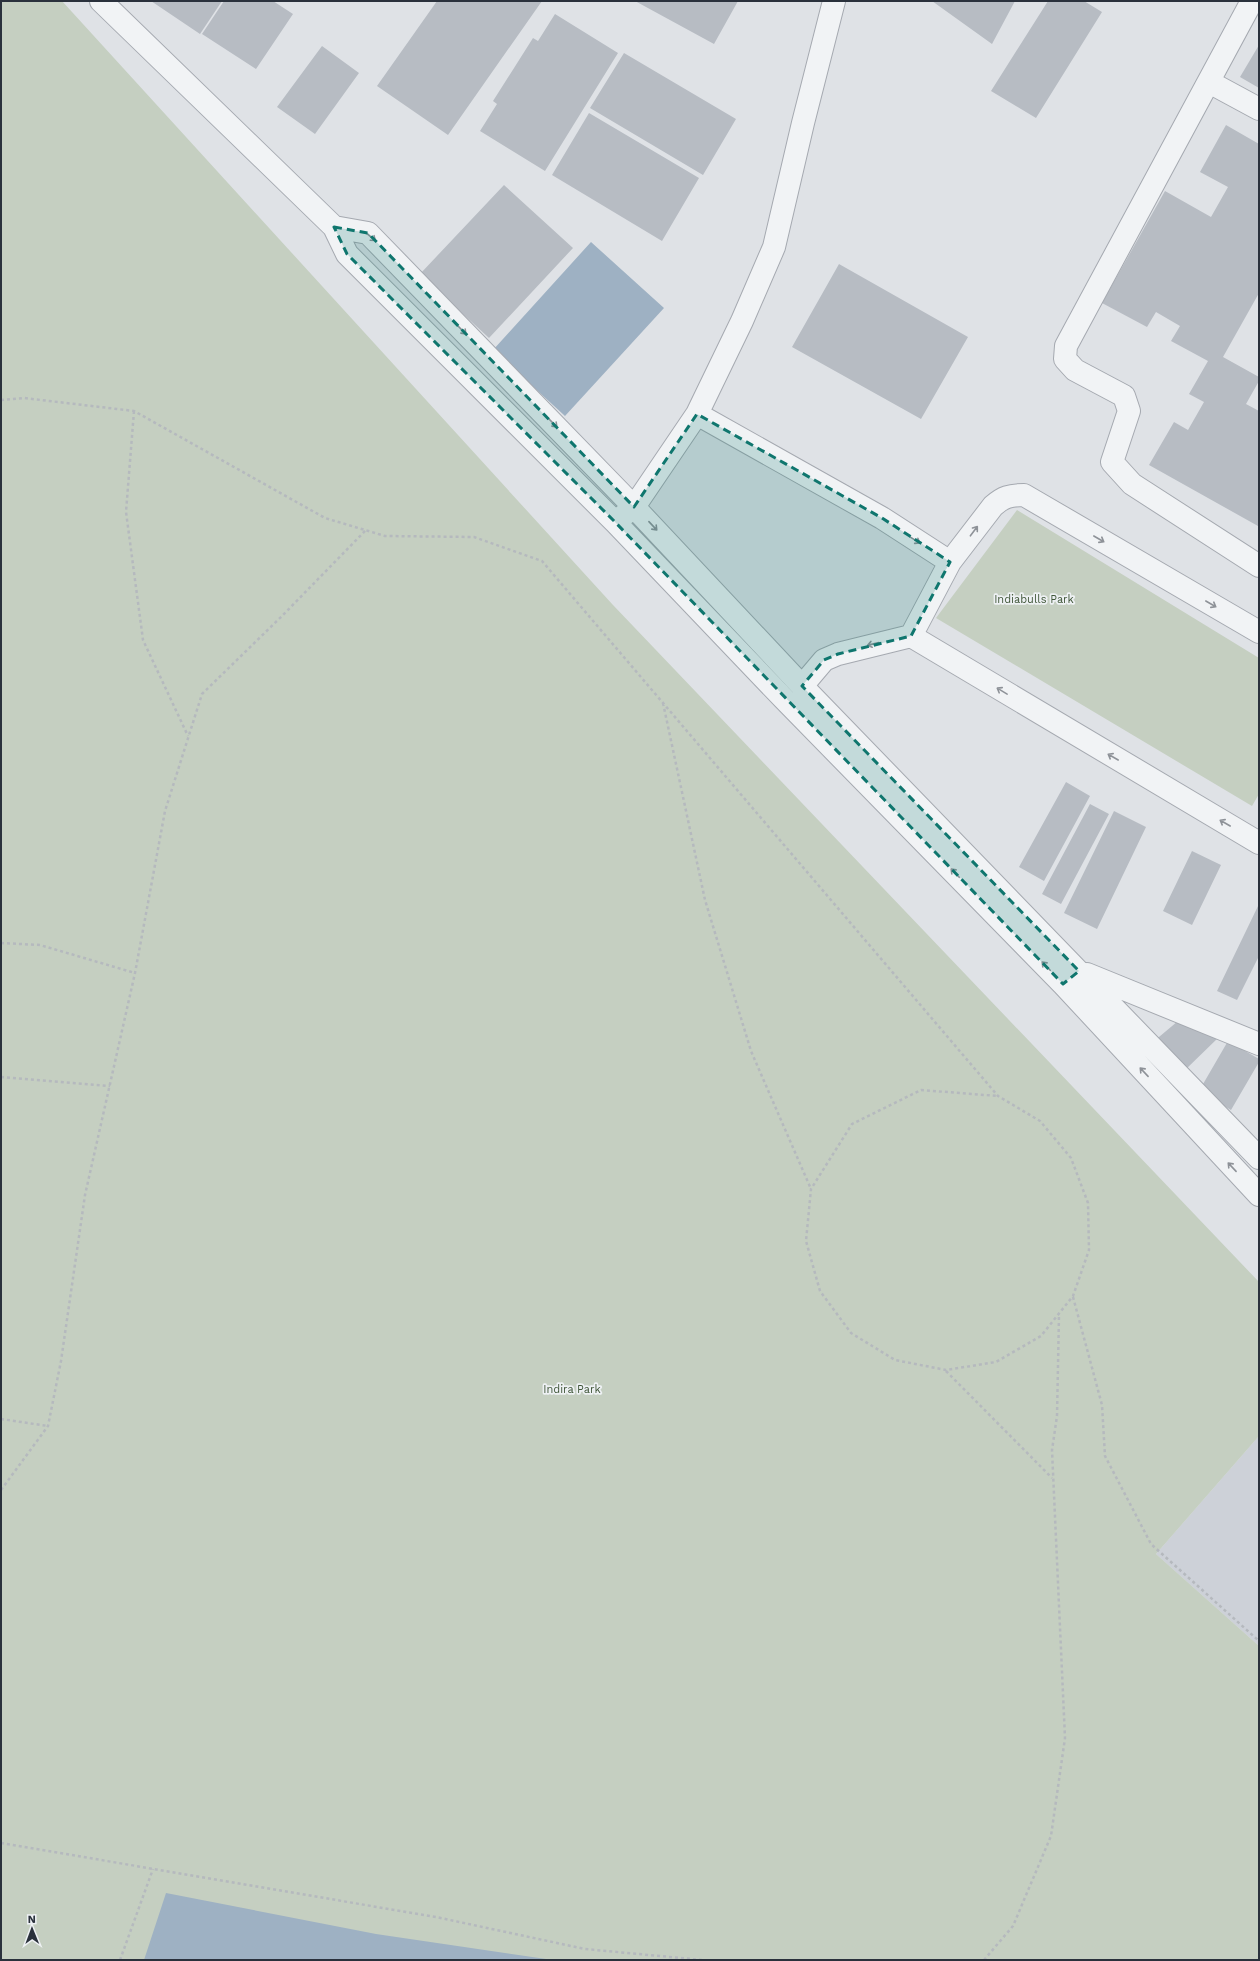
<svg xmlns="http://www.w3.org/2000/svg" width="1260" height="1961" viewBox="0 0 1260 1961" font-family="'Work Sans',sans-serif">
<rect width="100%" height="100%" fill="#dfe2e6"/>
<path fill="#cdd1d8" d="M1259 1436V1646L1156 1554Z"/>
<path fill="#c5cfc1" d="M1 1H62L613 605 1259 1282V1436L1156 1554 1259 1646V1960H1Z
M1017 510 1259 658V794L1252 806 936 618Z"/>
<path fill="#9eb1c3" d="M591 242 664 308 565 416 493 350Z
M166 1893 376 1934 553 1960H144Z"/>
<path fill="#b7bcc3" d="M151 1H222L200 34Z
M224 1H273L293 14 256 69 202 34Z
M437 1H542L448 135 377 86Z
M635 1H738L714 44Z
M932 1H1015L992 44Z
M1048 1H1084L1102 12 1036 118 991 91Z
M555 14 618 53 545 171 480 131 497 104 493 101 533 38 538 41Z
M1259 45V88L1240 77Z
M322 46 359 73 315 134 277 107Z
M624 53 736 119 703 175 590 108Z
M589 113 699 178 662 241 552 175Z
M1226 125 1259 144V293L1223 357 1259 377V381L1246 404 1259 411 1258 526 1149 465 1174 422 1188 430 1204 402 1189 394 1208 361 1171 341 1180 326 1156 312 1147 327 1102 303 1165 191 1211 217 1228 187 1200 172Z
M504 185 573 248 489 338 420 274Z
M839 264 968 337 921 419 792 347Z
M1066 782 1090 796 1044 881 1019 867Z
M1090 804 1109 814 1061 904 1042 894Z
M1114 811 1146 827 1097 929 1064 913Z
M1192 851 1221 865 1192 925 1163 911Z
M1259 904V956L1237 1000 1217 991Z
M1184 1016 1219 1037 1183 1072 1153 1042Z
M1228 1041 1259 1059V1062L1231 1110 1199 1091Z"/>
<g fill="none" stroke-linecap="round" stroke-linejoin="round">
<defs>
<path id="minor" d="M101 1 334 227 347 254 615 522 784 699 1063 984 1259 1195
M1252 1 1066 346 1065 359 1075 370 1124 396 1129 411 1112 462 1132 484 1259 566
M1209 82 1259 109
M334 227 368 233 634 507 802 686 1259 1158
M697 414 882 518 950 562
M624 515 634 507 697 414 742 321 774 247 803 123 834 1
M911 636 950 562 993 506C1003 497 1010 495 1024 495L1259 632
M802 686 824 660 838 654 911 636 1259 843
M1087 974 1259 1044"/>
</defs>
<use href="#minor" stroke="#a5a9b0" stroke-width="24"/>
<path stroke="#b5b9be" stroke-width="2.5" stroke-dasharray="3 3" stroke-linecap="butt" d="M1 400 24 398 134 411 325 518 385 536 474 537 542 561 998 1096 1040 1121 1071 1158 1088 1203 1089 1250 1073 1296 1041 1336 996 1362 946 1370 895 1360 851 1333 820 1291 806 1241 811 1189 852 1124 921 1090 998 1096
M134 411 126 512 143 640 188 736
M663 703 705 900 751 1051 811 1189
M1 943 40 945 135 973
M1 1077 110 1086
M1073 1297 1102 1405 1105 1456 1151 1544 1259 1641
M946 1371 1052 1478
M1 1419 48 1426
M1 1490 48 1426 61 1361 85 1195 135 973 165 811 202 694 282 616 366 530
M1 1843 436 1917 585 1949 702 1960
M120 1960 153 1869
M984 1960 1013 1926 1051 1836 1065 1738 1052 1450 1057 1416 1059 1315"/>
<use href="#minor" stroke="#f1f3f5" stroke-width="22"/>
</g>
<defs><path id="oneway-shaft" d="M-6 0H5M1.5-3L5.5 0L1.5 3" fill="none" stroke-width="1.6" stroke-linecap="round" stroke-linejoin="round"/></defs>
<g stroke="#8e9298">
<use href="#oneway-shaft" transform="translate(371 237) rotate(40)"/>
<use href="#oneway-shaft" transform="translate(462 330) rotate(46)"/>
<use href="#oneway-shaft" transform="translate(553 423) rotate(46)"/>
<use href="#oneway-shaft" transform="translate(653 526) rotate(47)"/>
<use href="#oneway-shaft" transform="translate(974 531) rotate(-53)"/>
<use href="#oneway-shaft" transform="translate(1099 539) rotate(30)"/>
<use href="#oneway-shaft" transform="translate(915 540) rotate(32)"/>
<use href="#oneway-shaft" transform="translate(1211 604) rotate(30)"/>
<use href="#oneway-shaft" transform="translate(873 644) rotate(167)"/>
<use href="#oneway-shaft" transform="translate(1002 691) rotate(-149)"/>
<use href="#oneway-shaft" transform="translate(1113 757) rotate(-150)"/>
<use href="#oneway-shaft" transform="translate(1225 823) rotate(-150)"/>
<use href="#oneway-shaft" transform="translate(955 873) rotate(-134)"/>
<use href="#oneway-shaft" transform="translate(1046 966) rotate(-134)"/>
<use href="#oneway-shaft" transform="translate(1144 1072) rotate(-133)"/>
<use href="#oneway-shaft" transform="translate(1232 1167) rotate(-133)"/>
</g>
<path fill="#0f766e" fill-opacity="0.2" stroke="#0f766e" stroke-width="3" stroke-dasharray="8 5" stroke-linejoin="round" d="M334 227 368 233 634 507 697 414 882 518 950 562 911 636 838 654 824 660 802 686 1079 971 1063 984 615 522 347 254Z"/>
<g text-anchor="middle" stroke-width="3.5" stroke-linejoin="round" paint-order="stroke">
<g font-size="11" fill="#3f5638" stroke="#eef1f4">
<text x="1034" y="603">Indiabulls Park</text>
<text x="572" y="1393">Indira Park</text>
</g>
</g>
<rect width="1260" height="1961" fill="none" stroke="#2a313c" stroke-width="4"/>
<g transform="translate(32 1929) rotate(359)" stroke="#eef1f4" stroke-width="3" paint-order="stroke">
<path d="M0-3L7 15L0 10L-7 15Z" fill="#2a313c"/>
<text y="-6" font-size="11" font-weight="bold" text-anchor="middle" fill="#2a313c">N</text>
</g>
</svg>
